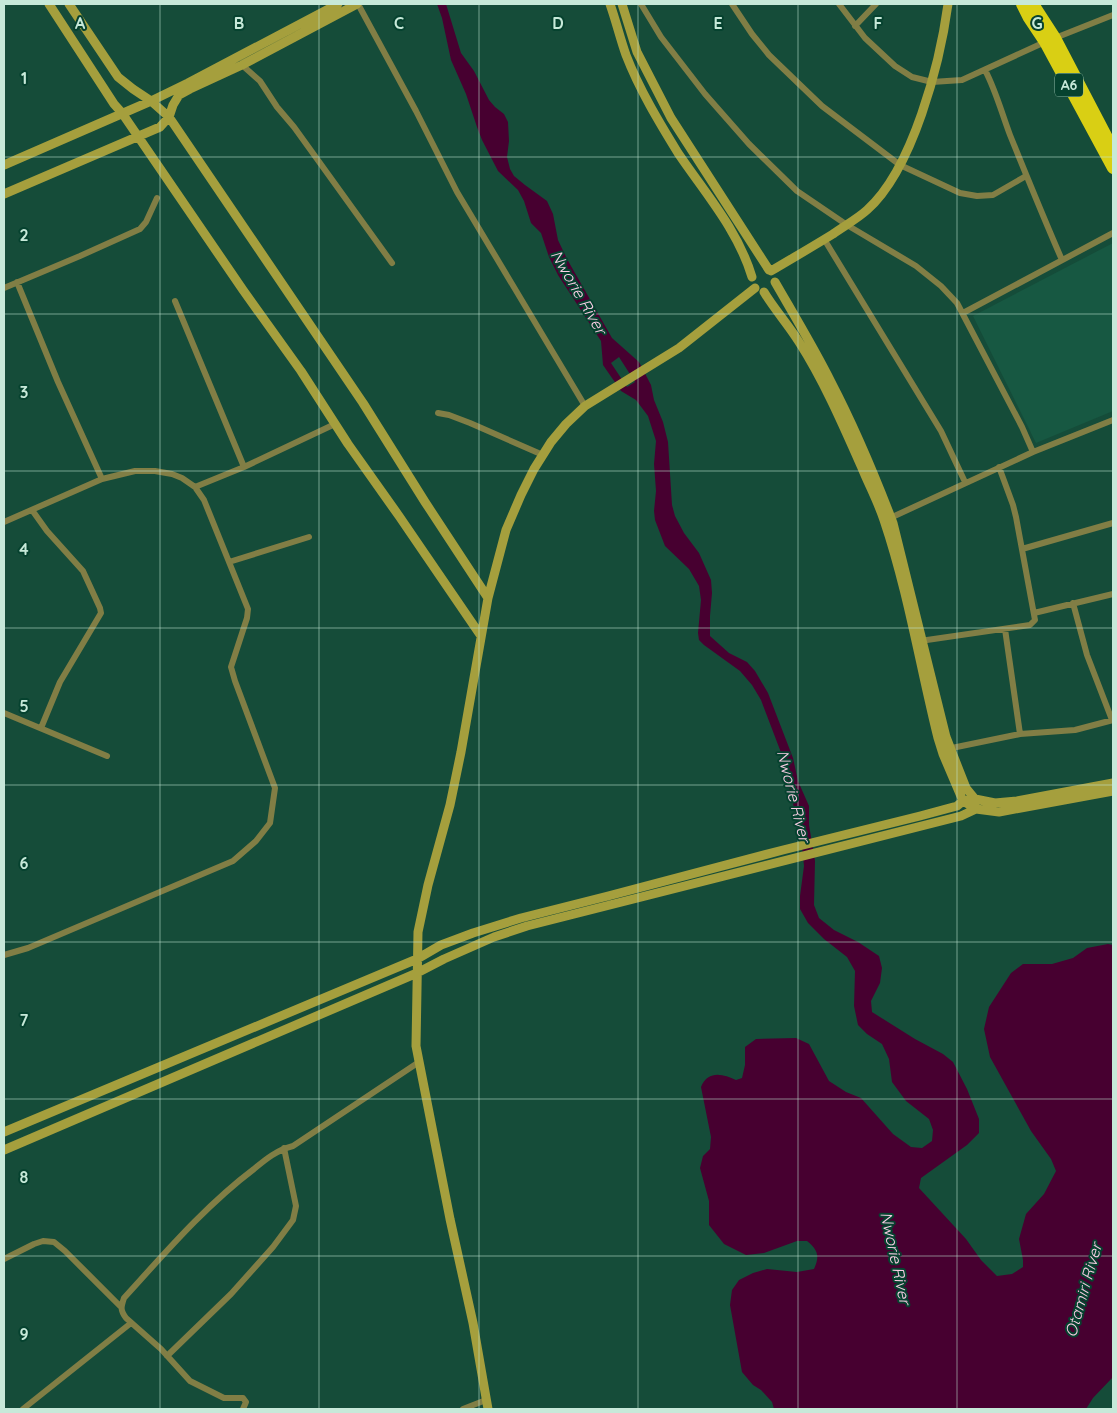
<svg xmlns="http://www.w3.org/2000/svg" width="1117" height="1413" viewBox="0 0 1117 1413" font-family="Quicksand,sans-serif">
<rect width="100%" height="100%" fill="#154c39"/>
<path fill="#175842" d="M1113 243V411L1036 443 973 316Z"/>
<path fill="#470030" fill-rule="evenodd" d="M437 4H446L461 53 474 71 489 100 495 107 504 114 508 122 509 141 507 157 510 169 514 176 525 185 547 201 553 214 558 240 567 259 612 338 639 362 651 385 654 400 663 422 668 442 672 505 675 516 684 533 699 553 711 580 712 593 710 616V636L729 653 747 662 755 671 768 693 793 758 798 781 809 806V825L815 861 814 905 819 918 834 930 858 942 879 956 882 968 880 983 871 1001 872 1012 915 1039 943 1054 953 1062 967 1089 979 1119V1133L967 1145 921 1178 919 1188 966 1239 981 1260 997 1276 1012 1274 1023 1267V1260L1019 1239 1026 1214 1044 1194 1056 1171 1051 1159 1031 1131 990 1057 984 1029 989 1007 1011 973 1023 964H1052L1073 958 1087 948 1108 944 1113 945V1377L1093 1398 1086 1409H774L772 1402 761 1390 753 1385 742 1372 730 1305 732 1290 739 1280 753 1273 767 1269 797 1272 814 1269C820 1256 818 1250 807 1241H797L764 1253 746 1255 724 1244 709 1225V1201L700 1168 703 1156 710 1149 711 1137 701 1087C708 1070 723 1074 736 1080L742 1078 745 1065V1047L756 1039 796 1038 809 1044 829 1081 846 1092 861 1098 893 1134 911 1147 922 1148 932 1141 933 1130 929 1119 906 1101 892 1082 889 1059 882 1044 867 1034 858 1025 854 1006 855 971 847 957 824 939 808 923 800 909V896L804 866 801 837 789 787 785 763 761 700 752 685 740 671 704 645 699 640 698 633 701 600 699 586 689 569 665 546 655 520 654 511 656 491 654 464 656 441 648 416 636 400 621 391 603 365 601 341 558 275 549 257 541 233 531 223 524 201 518 190 498 171 482 140 477 127 466 94 451 60 442 18ZM619 357 635 382 627 387 611 363Z"/>
<g fill="none" stroke-linecap="round" stroke-linejoin="round">
<path stroke="#817e45" stroke-width="6" d="M358 4 416 111 457 192 585 406
M641 4 661 37 705 94 749 144 797 191 847 225 916 266 941 286 957 303 1022 427 1033 452
M732 4 752 34 769 55 795 80 822 106 900 165 960 193 977 196 993 195 1026 176
M839 4 865 38 895 66 912 77 932 82 962 80 1045 42 1113 15
M855 26 876 4
M242 65 260 81 277 107 294 127 392 263
M985 70C996 91 1002 114 1010 135 1027 177 1044 219 1062 260
M824 239 941 431 965 482
M17 282 58 382 102 479
M4 288 80 256 140 229 146 222 157 198
M175 301 244 467
M963 313 1113 233
M438 413 449 415 470 423 543 455
M195 487 244 467 335 424
M32 510 47 531 83 571 100 608 101 613 60 682 41 728
M888 519 1033 452 1113 420
M4 522 102 479 135 471H155L172 474 182 478 195 487 204 500 248 609 247 618 231 667 235 681 275 788 270 823 256 841 233 861 28 948 4 955
M1022 549 1113 523
M229 562 309 537
M1073 603 1087 655 1112 720
M1034 613 1113 594
M1005 629 1020 734
M920 641 1030 625 1035 620 1016 517 1013 505 999 467
M4 713 107 756
M947 749 1020 734 1075 730 1113 720
M4 1259 34 1244 43 1241 54 1242 65 1251 121 1307
M167 1356 231 1294 273 1247 293 1220 296 1206 284 1148
M23 1409 131 1323
M243 1409 246 1402 243 1398H224L190 1381 161 1349 126 1318C120 1310 121 1307 124 1298 165 1253 205 1206 254 1169 266 1159 277 1150 293 1146L419 1062
M463 1409 486 1400"/>
<path stroke="#a59f3d" stroke-width="9" d="M49 4 114 104 122 113 243 290 301 371 348 444 399 516 481 636
M69 4 118 77 133 89 151 101 169 117 363 403 425 502 488 598
M610 4C616 21 620 38 626 55 639 89 659 122 678 153 705 193 738 230 752 277
M622 4 637 52 671 118 769 270
M4 165 151 101 188 83 338 4
M4 194 160 127 169 117 173 105 179 95 190 89 242 65 357 4
M771 271C791 259 812 247 833 234 844 226 857 219 867 210 913 169 940 63 948 4
M775 282C794 315 814 348 831 382 855 428 875 476 893 523L946 737 966 788 975 799V804
M764 292C774 309 788 324 799 342 824 381 843 425 862 468 869 485 878 502 884 520 908 591 920 666 938 738L943 754 963 801 976 809 999 812 1113 791
M4 1132 417 959 441 945 473 933 521 918 608 896 783 850 920 816 957 806 963 801 975 799 995 803 1017 801 1113 783
M4 1150 417 973 444 959 494 937 527 926 961 816 976 809
M488 1409 473 1323 450 1219 416 1046 418 932 428 885 450 805 461 752 488 598 506 530 521 495 534 469 551 442 566 424 585 406 679 348 755 288"/>
<path stroke="#d9cf14" stroke-width="12" d="M1022 4 1029 18 1045 42 1113 168
M1033 4 1055 38 1113 149"/>
</g>
<path fill="none" stroke="#c7e9d9" stroke-width="1" stroke-opacity="0.55" d="M160 4V1409M319 4V1409M479 4V1409M638 4V1409M798 4V1409M957 4V1409M4 157H1113M4 314H1113M4 471H1113M4 628H1113M4 785H1113M4 942H1113M4 1099H1113M4 1256H1113"/>
<g text-anchor="middle" stroke-width="4" stroke-linejoin="round" paint-order="stroke">
<rect fill="#06422f" stroke="#8db7a6" stroke-width="1" x="1055" y="73.5" width="28" height="23" rx="4"/>
<g font-size="14" font-weight="bold" fill="#c7e9d9">
<text x="1069" y="90">A6</text>
</g>
<g font-size="16" font-style="italic" fill="#fbcfe6" stroke="#06422f">
<text transform="translate(579 292) rotate(60)" y="6">Nworie River</text>
<text transform="translate(794 796) rotate(76)" y="6">Nworie River</text>
<text transform="translate(896 1258) rotate(78)" y="6">Nworie River</text>
<text transform="translate(1083 1290) rotate(-74)" y="6">Otamiri River</text>
</g>
</g>
<g font-size="16" text-anchor="middle" font-weight="bold" fill="#c7e9d9" stroke="#06422f" stroke-width="4" stroke-linejoin="round" paint-order="stroke">
<text x="80" y="29">A</text>
<text x="239" y="29">B</text>
<text x="399" y="29">C</text>
<text x="558" y="29">D</text>
<text x="718" y="29">E</text>
<text x="878" y="29">F</text>
<text x="1037" y="29">G</text>
<text x="24" y="84">1</text>
<text x="24" y="241">2</text>
<text x="24" y="398">3</text>
<text x="24" y="555">4</text>
<text x="24" y="712">5</text>
<text x="24" y="869">6</text>
<text x="24" y="1026">7</text>
<text x="24" y="1183">8</text>
<text x="24" y="1340">9</text>
</g>
<rect width="1117" height="1413" fill="none" stroke="#c7e9d9" stroke-width="10"/>
</svg>
